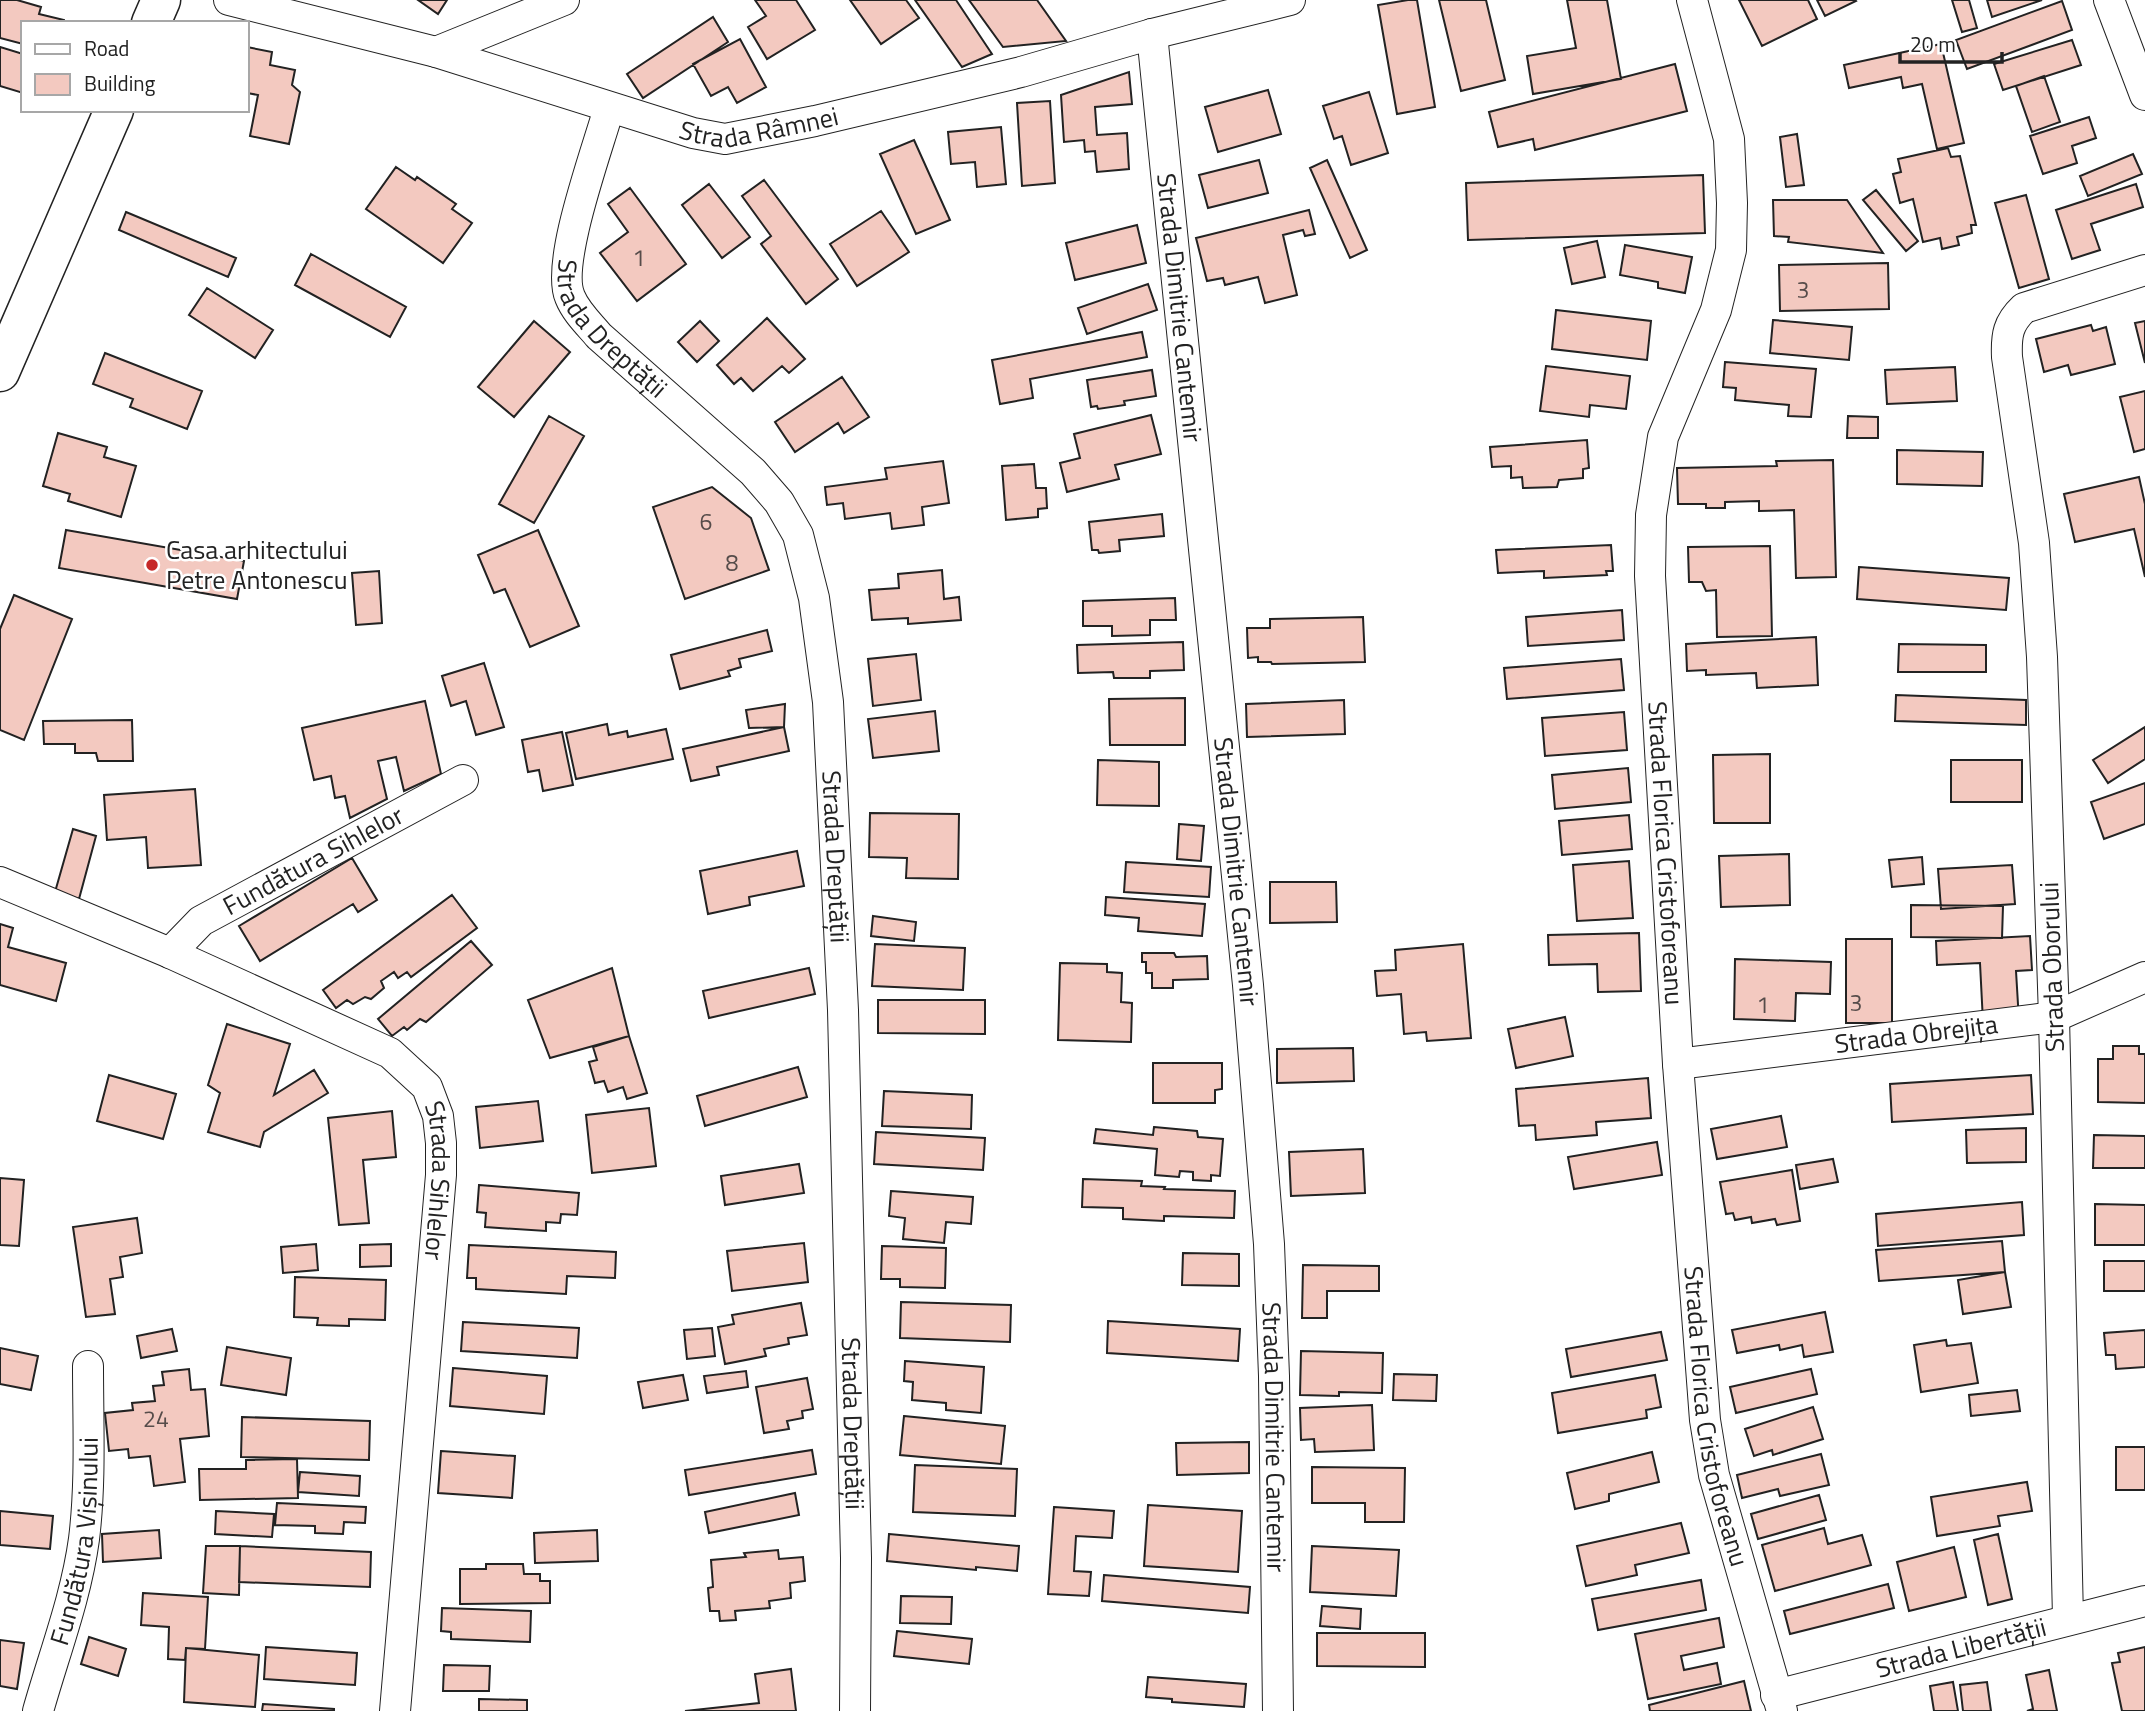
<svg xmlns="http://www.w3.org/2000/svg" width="2145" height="1711" viewBox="0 0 2145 1711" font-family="'Titillium Web',sans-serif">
<rect width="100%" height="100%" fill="#fff"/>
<path fill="#f3c9c0" stroke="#222" stroke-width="2" d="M0 0H17L41 7 39 14 64 20V23H23V44L0 38Z
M418 0H447L438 14Z
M755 0H796L815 30 767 59 748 27 766 16Z
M850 0H906L919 18 881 44Z
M915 0H956L992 54 962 67Z
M969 0H1037L1066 41 1003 47Z
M1408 0H1417L1435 107 1397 114 1378 5Z
M1439 0H1486L1505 80 1461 91Z
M1567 0H1607L1621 79 1533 94 1527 56 1576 48Z
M1739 0H1808L1817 19 1762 46Z
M1817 0H1855L1856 1 1825 16Z
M1952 0H1969L1977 28 1962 32Z
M1987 0H2042L1992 17Z
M2062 1 2072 30 1967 69 1956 40Z
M713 17 728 42 643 98 627 74Z
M740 39 766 87 737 103 728 87 711 96 693 64Z
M2072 40 2081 65 2003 90 1994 64Z
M1941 44 1964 143 1937 149 1922 84 1903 88 1901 77 1849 88 1844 65Z
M0 47 23 54V93L0 86Z
M247 47 272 52 270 65 295 70 292 85 300 92 289 144 250 136 258 95 247 93Z
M1675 64 1687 111 1535 150 1533 139 1498 147 1489 112Z
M1129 72 1132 104 1095 107 1097 135 1127 133 1129 169 1097 172 1095 151 1085 152 1084 140 1064 142 1061 95Z
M2044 76 2060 122 2032 132 2016 86Z
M1268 90 1281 134 1218 152 1205 107Z
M1369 92 1388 153 1351 165 1342 136 1334 139 1323 106Z
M1050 101 1055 183 1022 186 1017 103Z
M2089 117 2096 138 2072 146 2077 163 2043 174 2030 136Z
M1001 127 1006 184 977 187 975 162 951 164 948 132Z
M1797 134 1804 185 1786 187 1780 137Z
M914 140 950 220 916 234 880 154Z
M1948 148 1951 157 1960 156 1976 225H1971L1972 233 1957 237 1959 245 1942 249 1940 238 1923 242 1913 199 1900 203 1893 174 1901 172 1898 159Z
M2133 154 2142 174 2088 196 2080 176Z
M1259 160 1268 193 1208 208 1199 175Z
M1327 160 1367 250 1350 258 1310 168Z
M396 167 415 180 417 177 456 204 452 209 472 223 443 263 366 209Z
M1703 175 1705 233 1468 240 1466 183Z
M764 180 838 279 806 304 761 244 771 236 742 196Z
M709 184 750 237 722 258 682 205Z
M2136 184 2143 207 2091 224 2100 250 2072 259 2056 210Z
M630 188 686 264 637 301 600 253 628 232 608 204Z
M1876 190 1918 241 1906 251 1863 200Z
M2026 195 2049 279 2019 288 1995 203Z
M1773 200H1847L1883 253 1788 242 1789 237 1774 236Z
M1309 210 1315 234 1305 236 1303 230 1283 235 1297 295 1265 303 1258 277 1225 285 1223 278 1207 281 1196 238Z
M881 211 909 252 857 286 830 244Z
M126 212 236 258 228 277 119 230Z
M1137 225 1146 263 1075 280 1066 243Z
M1597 241 1605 277 1572 284 1564 248Z
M1625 245 1692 257 1685 293 1658 288V282L1620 275Z
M311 254 406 307 390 337 295 285Z
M1888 263 1889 309 1780 311 1779 265Z
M1148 284 1157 310 1087 334 1078 308Z
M207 288 273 330 255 358 189 315Z
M1556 310 1651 321 1647 360 1552 349Z
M767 318 805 359 789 373 782 366 753 391 741 378 734 384 717 365Z
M1773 320 1852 327 1849 360 1770 353Z
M534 321 570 352 514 417 478 387Z
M700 321 719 341 697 362 678 342Z
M2145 321V363L2135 323Z
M2091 325 2093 331 2106 327 2115 364 2071 375 2068 365 2044 372 2036 339Z
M1142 332 1147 357 1030 379 1033 398 1000 404 992 360Z
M105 353 202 391 187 429 130 407 133 399 93 384Z
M1725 362 1816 369 1811 417 1788 416 1789 405 1735 400 1736 388 1723 387Z
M1546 366 1630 376 1626 409 1590 405 1589 417 1540 411Z
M1955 367 1957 401 1887 404 1885 370Z
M1152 370 1156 396 1124 401 1125 405 1098 409 1097 406 1091 407 1087 380Z
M842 377 869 417 844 433 838 423 795 452 775 422Z
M2145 391V449L2134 452 2120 397Z
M1151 415 1161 454 1115 465 1119 479 1067 492 1060 463 1080 458 1074 434Z
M549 416 584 436 534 523 499 504Z
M1848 416 1878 417V438H1847Z
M58 433 107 447 104 457 136 466 121 517 68 501 70 494 43 486Z
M1587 440 1589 468 1583 469V478L1559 480 1557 487 1523 488 1522 477 1511 478V466L1492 467 1490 447Z
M1897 450 1983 452 1982 486 1897 484Z
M1833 460 1836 577 1796 578 1794 510 1759 511V501L1725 502V508H1706V504H1678L1677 468 1777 466 1776 461Z
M943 461 949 503 922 507 924 525 892 529 890 513 845 519 843 503 827 505 825 487 887 479 885 468Z
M1034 464 1036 488H1046L1047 508 1038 509V517L1006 520 1002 466Z
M2139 477 2145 504V577L2134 529 2075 542 2064 494Z
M712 487 751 518 769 570 685 599 653 507Z
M1162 514 1164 536 1119 540 1120 551 1099 553 1098 550H1092L1089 522Z
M66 530 244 561 237 599 59 568Z
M538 530 579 626 530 647 505 589 494 593 478 555Z
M1611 545 1613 571H1606L1607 575 1544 578V571L1498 573 1496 550Z
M1770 546 1772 636 1717 637 1716 590 1706 591 1702 582H1689L1688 547Z
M1859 567 2009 578 2006 610 1857 599Z
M942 570 944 599 959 597 961 620 908 624V618L872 620 869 590 899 588 898 574Z
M379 571 382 623 356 625 352 573Z
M14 595 72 619 24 740 0 730V629Z
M1175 598 1176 620H1150V635L1112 636V626H1083V601Z
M1622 610 1624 640 1528 646 1526 617Z
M1363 617 1365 662 1272 664 1271 662H1258V657L1248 658 1247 628H1270V619Z
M767 630 772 651 739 659 741 667 728 671 730 676 680 689 671 655Z
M1816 637 1818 685 1757 688 1756 673 1706 675V670L1687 671 1686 644Z
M1183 642 1184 670 1150 671V678H1114L1113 672 1078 673 1077 645Z
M1899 644 1986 645V672H1898Z
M916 654 921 700 873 706 868 659Z
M1621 659 1624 690 1507 699 1504 668Z
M484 663 504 727 476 735 466 701 451 706 442 676Z
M1896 695 2026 700V725L1895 721Z
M1185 698V745H1110L1109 699Z
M1344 700 1345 734 1247 737 1246 704Z
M425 701 441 774 404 791 396 757 378 761 387 799 350 818 345 796 335 798 331 776 314 780 302 728Z
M785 704 784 727 749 728 746 710Z
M935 711 939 751 873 758 868 719Z
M1624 712 1627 750 1545 756 1542 718Z
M132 720 133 761H98L96 753H75V744H44L43 721Z
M607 724 609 735 627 731 628 737 666 729 673 759 576 779 566 733Z
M784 727 789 751 717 767 719 775 691 781 683 749Z
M2145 727V759L2108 783 2093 760Z
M562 732 573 785 543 791 539 770 528 772 522 740Z
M1770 754V823H1714L1713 755Z
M1098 760 1159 762V806L1097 805Z
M1951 760H2022V802H1951Z
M1628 768 1631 802 1555 809 1552 775Z
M2145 783V824L2104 839 2091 802Z
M195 789 201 865 148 868 146 837 107 840 104 795Z
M870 813 959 814 958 879 906 878 907 858 869 857Z
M1629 815 1632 849 1562 855 1559 821Z
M1179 824 1204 826 1201 861 1177 859Z
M73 829 96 836 79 899 55 892Z
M797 851 804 886 749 897 750 905 708 914 700 871Z
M1789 854 1790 905 1721 907 1719 856Z
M1922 857 1924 884 1892 887 1889 860Z
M352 858 377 900 358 912 353 904 260 961 239 926Z
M1629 861 1633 918 1577 921 1573 865Z
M1126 862 1211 867 1209 897 1124 892Z
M2012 865 2015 904 1941 909 1938 869Z
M1270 882H1336L1337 922 1270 923Z
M452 895 477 928 411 977 407 972 398 978 394 972 381 981 384 988 371 999 365 997 353 1004 347 1000 336 1008 323 990Z
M1106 897 1205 904 1202 936 1138 931 1139 918 1105 915Z
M1911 905 2003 906 2002 938 1911 937Z
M873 916 916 922 914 941 871 936Z
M0 924 13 928 8 947 66 963 56 1001 0 985Z
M1639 933 1641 991 1598 992 1597 964 1549 965 1548 935Z
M2030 936 2032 970 2016 971 2019 1021 1983 1022 1980 963 1937 965 1936 941Z
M1846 939H1892V1023H1846Z
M471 941 492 965 426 1022 420 1019 407 1030 404 1027 392 1036 378 1019Z
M875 944 965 948 963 990 872 986Z
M1463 944 1471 1038 1427 1041 1426 1032 1404 1034 1401 994 1377 996 1375 971 1396 970 1395 950Z
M1142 953H1174L1176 957 1207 956 1208 979 1173 980V988H1152V973H1146V962H1142Z
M1735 959 1831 962 1830 994 1796 993 1795 1021 1734 1019Z
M1060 963 1107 964V972L1122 973 1121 1002 1132 1003 1131 1042 1058 1040Z
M612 968 629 1036 550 1058 528 1000Z
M809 968 815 994 709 1018 703 991Z
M878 1000H985V1034L878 1033Z
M1565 1017 1573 1056 1516 1068 1508 1029Z
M227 1024 290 1044 274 1095 314 1070 328 1093 264 1132 260 1147 208 1132 220 1093 208 1085Z
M629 1036 647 1093 627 1099 623 1087 608 1092 604 1081 595 1083 589 1062 597 1060 593 1047Z
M2113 1046H2139V1054H2145V1103L2098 1102V1059H2113Z
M1353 1048 1354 1081 1277 1083V1049Z
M1153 1063H1222V1089L1215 1090V1103H1153Z
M798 1067 807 1097 705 1126 697 1096Z
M109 1075 176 1094 163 1139 97 1121Z
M2031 1075 2033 1114 1892 1122 1890 1084Z
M1648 1078 1651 1118 1596 1122 1597 1135 1536 1140 1535 1125 1519 1126 1516 1089Z
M884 1091 972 1095 971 1129 882 1126Z
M538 1101 543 1141 480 1148 476 1107Z
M649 1108 656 1166 592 1173 586 1115Z
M392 1111 396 1157 363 1160 369 1223 339 1225 328 1118Z
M1781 1116 1787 1147 1717 1159 1711 1129Z
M1154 1127 1197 1131 1198 1137 1223 1139 1220 1176 1211 1175V1181L1193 1180V1172L1180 1171 1179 1177 1155 1175 1157 1149 1094 1143 1096 1129 1153 1135Z
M2026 1128V1162L1967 1163 1966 1130Z
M876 1132 985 1138 983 1170 874 1164Z
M2094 1135 2145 1136V1168H2093Z
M1657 1142 1662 1175 1574 1189 1568 1157Z
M1363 1149 1365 1193 1291 1196 1289 1152Z
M1833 1159 1838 1182 1800 1189 1796 1165Z
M799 1164 804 1193 725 1205 721 1176Z
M1792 1170 1800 1221 1777 1225 1775 1219 1752 1223 1751 1217 1735 1220 1733 1213 1726 1214 1720 1182Z
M0 1178 24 1180 19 1246 0 1245Z
M1083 1179 1142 1181 1141 1186 1165 1187 1164 1189 1235 1191 1234 1218 1164 1216V1221L1123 1219V1208L1082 1207Z
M479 1185 579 1193 577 1215 561 1214 560 1223 546 1222V1231L485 1227 486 1213 477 1212Z
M891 1191 973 1197 971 1224 946 1222 944 1243 903 1239 905 1218 889 1216Z
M2022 1202 2024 1235 1878 1246 1876 1214Z
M2095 1204 2145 1205V1245H2095Z
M137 1218 142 1253 120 1257 123 1277 110 1279 115 1314 86 1317 73 1227Z
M2002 1241 2005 1272 1879 1281 1876 1250Z
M804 1243 808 1282 732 1291 727 1251Z
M316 1244 318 1270 283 1273 281 1247Z
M391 1244V1266L360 1267V1245Z
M469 1245 616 1252 615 1278 567 1276 566 1294 476 1289V1278H467Z
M882 1246 946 1248 945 1288 900 1287V1279H881Z
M1183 1253 1239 1254V1286L1182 1285Z
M2104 1261H2145V1291H2104Z
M1303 1265 1379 1266V1291H1327V1318H1302Z
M2005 1272 2011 1307 1963 1314 1958 1280Z
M295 1277 386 1280 385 1320 349 1319V1326L317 1325 318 1318 294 1317Z
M901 1302 1011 1305 1010 1342 900 1338Z
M801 1303 807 1335 788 1338 789 1344 764 1349 766 1356 725 1364 718 1327 734 1324 732 1315Z
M1825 1312 1833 1352 1804 1357 1802 1345 1780 1350 1779 1345 1737 1353 1732 1330Z
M1108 1321 1240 1329 1238 1361 1107 1353Z
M463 1322 579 1328 577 1358 461 1351Z
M712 1328 715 1356 687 1359 684 1330Z
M172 1329 177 1351 141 1358 137 1336Z
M2145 1330V1367L2116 1369 2115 1355H2106L2104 1333Z
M1661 1332 1667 1360 1571 1377 1566 1349Z
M1946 1340 1947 1346 1971 1343 1978 1383 1921 1392 1914 1345Z
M227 1347 291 1358 286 1395 221 1385Z
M0 1348 38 1356 31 1390 0 1384Z
M1301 1351 1383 1353 1382 1393 1339 1392V1396L1300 1395Z
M905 1361 984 1367 981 1413 946 1410V1403L912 1400 913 1382 904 1381Z
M453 1368 547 1376 544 1414 450 1406Z
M189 1369 191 1390 205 1389 209 1436 180 1439 185 1482 154 1486 150 1456 129 1458 128 1449 109 1451 105 1413 133 1410 132 1403 155 1401 153 1386 164 1385 162 1372Z
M1811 1369 1817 1394 1736 1413 1730 1387Z
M746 1371 748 1387 707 1393 704 1376Z
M1394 1374 1437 1375 1436 1401 1393 1400Z
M683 1375 688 1400 643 1408 638 1382Z
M1655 1375 1661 1407 1646 1410 1647 1418 1558 1433 1552 1393Z
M807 1378 813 1409 802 1411 803 1418 787 1421 789 1429 764 1433 756 1387Z
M2017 1390 2020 1411 1971 1416 1969 1395Z
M1372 1405 1374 1450 1315 1452 1314 1439 1301 1440 1300 1408Z
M1813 1407 1823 1439 1773 1455 1772 1450 1754 1456 1745 1429Z
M904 1416 1005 1426 1001 1464 900 1455Z
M242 1417 370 1421 369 1460 241 1457Z
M1249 1442V1473L1177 1475 1176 1443Z
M2116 1447H2145V1490H2116Z
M812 1450 816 1474 689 1495 685 1470Z
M441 1451 515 1456 512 1498 438 1493Z
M1652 1452 1659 1482 1609 1494V1501L1575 1509 1567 1473Z
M1821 1454 1829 1485 1780 1496 1778 1489 1742 1498 1737 1475Z
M297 1459 298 1498 200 1500 199 1469H246V1460Z
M915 1465 1017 1469 1015 1516 913 1512Z
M1312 1467 1405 1468 1404 1522H1365V1503H1312Z
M300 1472 360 1476 359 1496 298 1492Z
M2027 1482 2032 1511 1998 1516 2000 1526 1937 1536 1931 1497Z
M795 1493 799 1515 709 1533 705 1512Z
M1819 1495 1826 1520 1758 1539 1751 1514Z
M277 1503 366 1507 365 1523 344 1522 343 1534 315 1533V1526L275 1525Z
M1148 1505 1242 1511 1238 1572 1144 1566Z
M1054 1507 1114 1511 1112 1538 1076 1536 1074 1571 1091 1572 1089 1596 1048 1594Z
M0 1511 53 1516 50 1549 0 1545Z
M216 1511 274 1514 272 1537 215 1534Z
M1681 1523 1689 1553 1635 1565 1637 1575 1586 1586 1577 1546Z
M1824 1528 1828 1544 1862 1535 1871 1565 1775 1591 1762 1545Z
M159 1530 161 1558 103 1562 102 1534Z
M597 1530 598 1561 535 1563 534 1533Z
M889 1534 1019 1546 1017 1571 976 1567V1570L887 1561Z
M1998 1534 2012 1599 1988 1605 1974 1540Z
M206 1546H240L239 1595 203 1593Z
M240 1546 371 1552 370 1587 239 1582Z
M1312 1546 1399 1550 1396 1596 1310 1592Z
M1954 1547 1966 1597 1909 1611 1897 1562Z
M778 1550 779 1559 803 1557 805 1581 790 1583 791 1598 769 1601 770 1608 735 1611 736 1620 720 1621 719 1611H710L708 1588 713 1587 711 1560 746 1557 744 1553Z
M486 1564H523L524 1574H540V1581H550V1603L460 1604V1569H486Z
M1104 1575 1250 1587 1248 1613 1102 1601Z
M1701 1580 1706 1610 1598 1630 1592 1599Z
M1888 1584 1894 1608 1790 1634 1784 1611Z
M143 1593 208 1597 205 1649 186 1648 185 1660 168 1659 169 1627 141 1625Z
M901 1596 952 1597 951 1624 900 1623Z
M1322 1606 1361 1609 1360 1629 1320 1626Z
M442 1608 531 1611 530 1642 451 1639V1632L441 1631Z
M1719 1618 1724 1647 1681 1656 1684 1670 1717 1663 1721 1684 1648 1699 1635 1634Z
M897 1631 972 1639 969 1664 894 1656Z
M1317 1633H1425V1667L1317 1666Z
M89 1637 126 1649 118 1676 81 1664Z
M0 1640 24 1643 17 1689 0 1686Z
M266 1647 357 1653 355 1685 264 1679Z
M2145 1647V1711H2122L2112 1663 2120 1662 2118 1653Z
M186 1648 259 1655 255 1707 184 1702Z
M444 1665 490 1666 489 1691H443Z
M791 1669 796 1711H685L759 1703 755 1674Z
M2049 1670 2057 1711H2027L2033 1709 2026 1675Z
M1148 1677 1246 1684 1244 1707 1172 1702V1699L1146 1697Z
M1744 1681 1751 1711H1650L1649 1705Z
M1953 1682 1958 1711H1934L1930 1686Z
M1987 1682 1991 1711H1963L1960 1685Z
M479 1699 527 1700V1711H479Z
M263 1704 334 1709V1711H262Z"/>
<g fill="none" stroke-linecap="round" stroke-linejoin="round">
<defs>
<g id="street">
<path id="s1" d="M229 0 436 52 693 133 725 139 815 121 1021 72 1152 34 1290 0"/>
<path id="s2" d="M1692 0 1729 139 1732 203 1731 250 1716 310 1663 437 1651 515 1650 576 1678 1064 1705 1420 1714 1475 1782 1711"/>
<path d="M2109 0 2145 95"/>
<path id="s3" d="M1152 34 1248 985 1269 1244 1274 1376 1278 1711"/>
<path d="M436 52 564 0"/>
<path id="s4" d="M609 108C598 148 555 263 570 297 576 312 589 324 599 336L753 472 779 502 798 535 814 598 828 702 843 1010 856 1558 855 1711"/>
<path id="s5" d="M0 882 170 953 390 1053 427 1087 438 1116 441 1143V1175L395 1711"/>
<path id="s6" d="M170 953 201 921 463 780"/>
<path id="s7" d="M1678 1064 2054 1017 2145 977"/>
<path d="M2068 1618 2054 1017 2042 657 2034 543 2007 357C2006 335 2008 323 2024 308L2145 270"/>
<path id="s8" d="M1776 1695 2145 1601"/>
<path id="s9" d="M38 1711C54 1654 76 1598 84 1539 91 1482 88 1424 88 1366"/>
</g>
<path id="primary" d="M151 23 161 0
M0 372 114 110"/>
</defs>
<use href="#street" stroke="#222" stroke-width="32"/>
<use href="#primary" stroke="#222" stroke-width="41"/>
<use href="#street" stroke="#fff" stroke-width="30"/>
<use href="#primary" stroke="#fff" stroke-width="38"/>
</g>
<circle fill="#c62828" stroke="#fff" stroke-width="2.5" cx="152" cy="565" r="7"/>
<g text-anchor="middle" stroke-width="5" stroke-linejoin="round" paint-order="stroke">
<g font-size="23" fill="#564c4a">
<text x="639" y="266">1</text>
<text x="1803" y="298">3</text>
<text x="706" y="530">6</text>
<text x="732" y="571">8</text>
<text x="1856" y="1011">3</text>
<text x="1763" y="1013">1</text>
<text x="156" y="1427">24</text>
</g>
<g font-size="26" fill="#222" stroke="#fff">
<text dy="9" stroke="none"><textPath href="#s1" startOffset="550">Strada Râmnei</textPath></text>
<text dy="9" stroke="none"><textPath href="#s3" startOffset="275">Strada Dimitrie Cantemir</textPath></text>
<text dy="9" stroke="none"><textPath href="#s4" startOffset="243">Strada Dreptății</textPath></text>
<text dy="9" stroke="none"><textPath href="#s2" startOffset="872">Strada Florica Cristoforeanu</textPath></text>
<text dy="9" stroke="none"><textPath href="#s4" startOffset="852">Strada Dreptății</textPath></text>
<text dy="9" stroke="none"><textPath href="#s6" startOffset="172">Fundătura Sihlelor</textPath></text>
<text dy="9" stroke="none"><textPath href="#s3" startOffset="842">Strada Dimitrie Cantemir</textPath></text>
<text transform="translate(2052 967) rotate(-92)" y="9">Strada Oborului</text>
<text dy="9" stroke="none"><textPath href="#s7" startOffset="240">Strada Obrejița</textPath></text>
<text dy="9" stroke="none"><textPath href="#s5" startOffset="572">Strada Sihlelor</textPath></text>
<text dy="9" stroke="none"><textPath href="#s2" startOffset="1438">Strada Florica Cristoforeanu</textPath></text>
<text dy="9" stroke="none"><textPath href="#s4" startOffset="1419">Strada Dreptății</textPath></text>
<text dy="9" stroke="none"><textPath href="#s3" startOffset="1409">Strada Dimitrie Cantemir</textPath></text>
<text dy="9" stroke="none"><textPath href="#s9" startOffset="175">Fundătura Vișinului</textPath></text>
<text dy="9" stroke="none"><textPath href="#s8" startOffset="191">Strada Libertății</textPath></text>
</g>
<g font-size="26" fill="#222" stroke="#fff" text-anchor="start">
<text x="166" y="559">Casa arhitectului<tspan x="166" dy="30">Petre Antonescu</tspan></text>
</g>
</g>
<rect x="21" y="21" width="228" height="91" fill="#ffffff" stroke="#a7a7a7" stroke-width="2"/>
<rect x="35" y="44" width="35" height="10" fill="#ffffff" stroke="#a7a7a7" stroke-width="2"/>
<text x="84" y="56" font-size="21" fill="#222222">Road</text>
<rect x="35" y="74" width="35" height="21" fill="#f3c9c0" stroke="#a7a7a7" stroke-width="2"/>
<text x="84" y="91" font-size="21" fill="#222222">Building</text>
<path d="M1900 52v10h102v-10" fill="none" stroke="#222222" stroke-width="3.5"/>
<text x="1910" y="52" font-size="21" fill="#222222" stroke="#ffffff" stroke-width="5" paint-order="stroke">20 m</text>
</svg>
